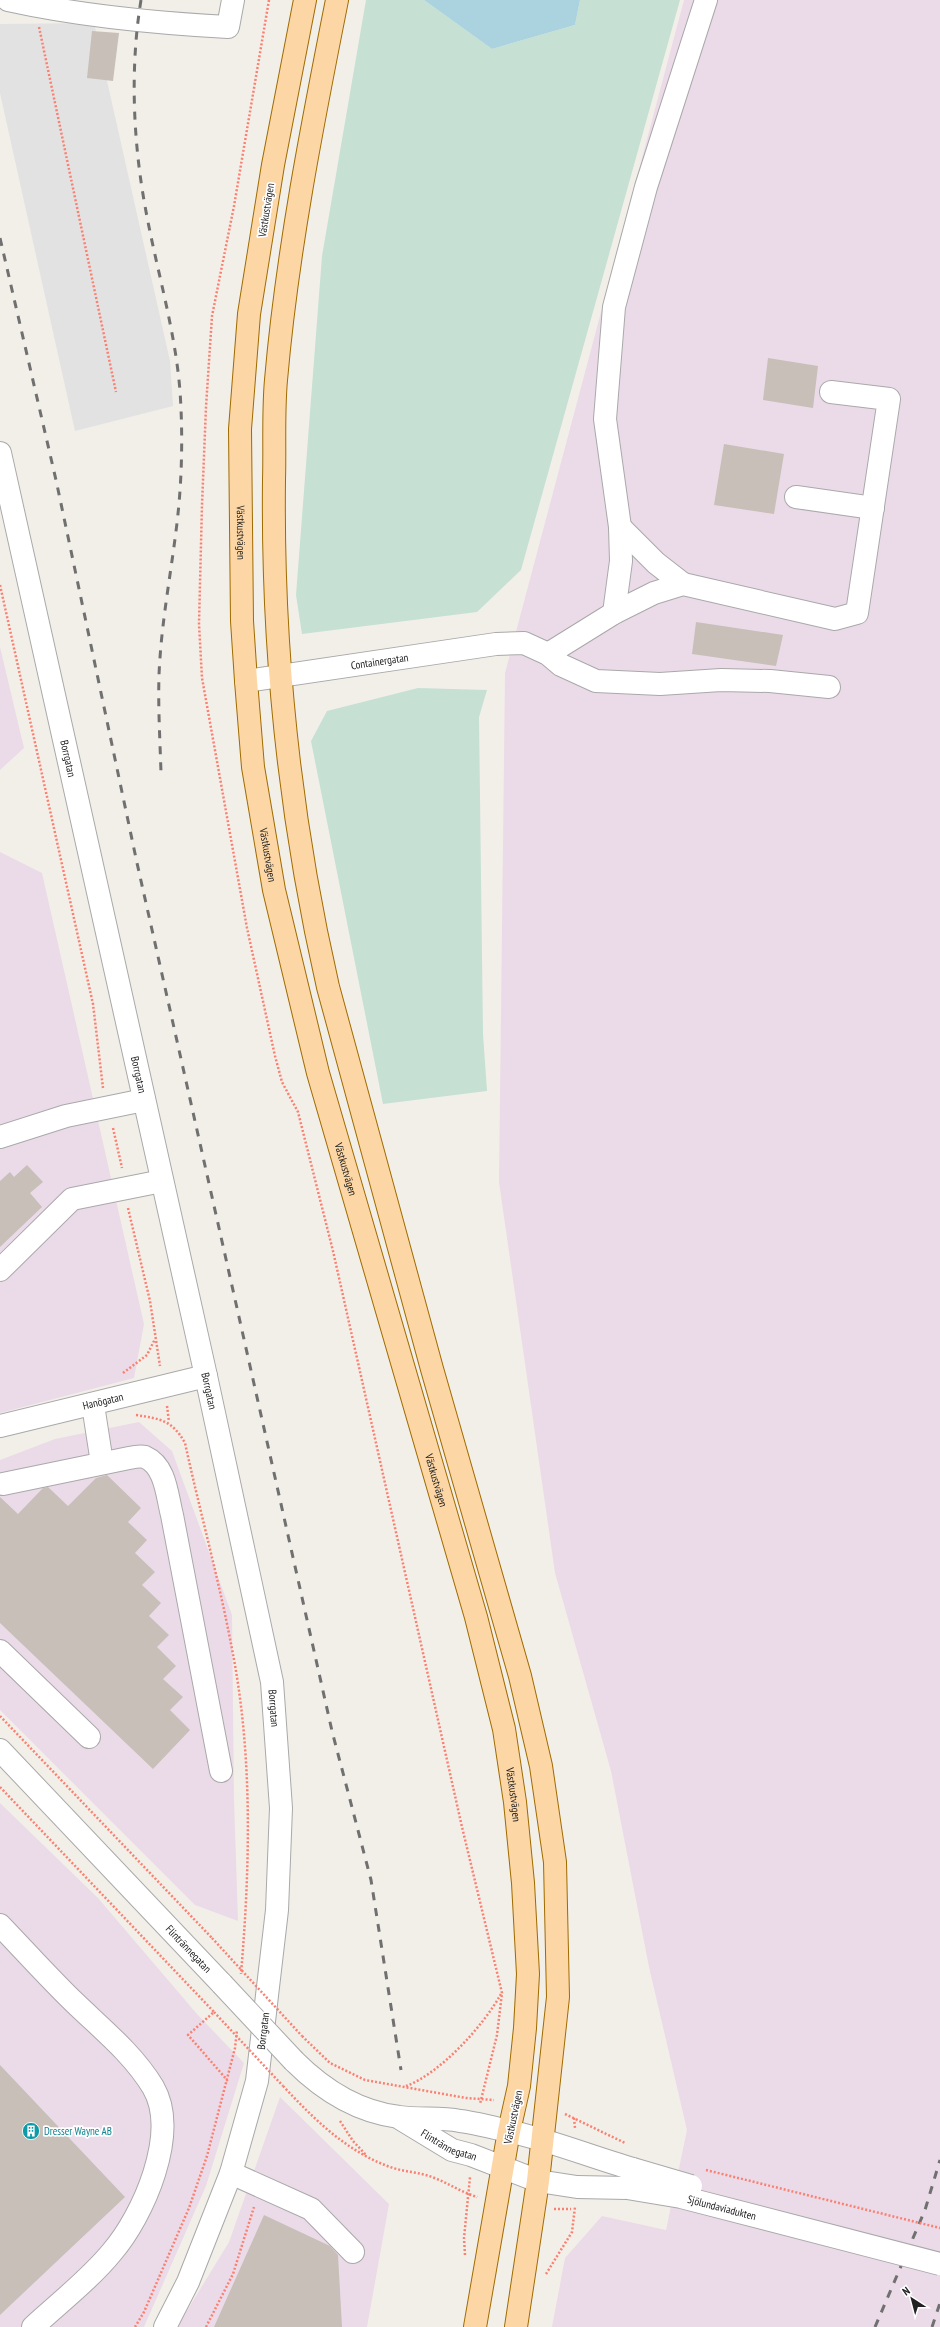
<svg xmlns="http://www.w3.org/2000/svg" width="940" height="2327" viewBox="0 0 940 2327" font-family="'PT Sans Narrow',sans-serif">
<rect width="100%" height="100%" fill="#f2efe9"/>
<path fill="#ebdbe8" d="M684 0H940V2327H552L565 2258 602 2216 666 2230 687 2130 649 1967 611 1771 555 1573 499 1182 505 673Z
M0 647 24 748 0 770Z
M0 852 42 873 144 1324 134 1378 0 1413Z
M139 1422 172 1451 232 1615 234 1799 238 1921 195 1905 0 1710V1460L55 1439Z
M0 1803 98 1898 197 2014 244 2063 206 2186 144 2327H0Z
M280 2097 389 2204 367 2327H177L229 2242Z"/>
<path fill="#c6e0d4" d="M366 0H424L492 49 575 25 580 0H680L521 570 477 612 302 634 296 595 322 256Z
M418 688 487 690 479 717 483 1034 487 1091 383 1104 311 741 327 711Z"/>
<path fill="#e2e2e2" d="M94 23 170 361 173 406 75 431 0 93V24Z"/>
<path fill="#aad3df" d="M424 0H580L575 25 492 49Z"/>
<path fill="#c7bfb8" d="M92 31 119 33 113 81 87 78Z
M768 358 818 366 813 408 763 400Z
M724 444 784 454 774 514 714 505Z
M696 622 783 635 776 666 692 654Z
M27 1165 43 1182 30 1193 42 1207 0 1247V1181L10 1172 14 1177Z
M107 1475 141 1508 128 1522 147 1540 135 1553 155 1572 142 1585 161 1603 149 1616 169 1635 157 1647 176 1666 163 1679 183 1697 170 1710 190 1730 153 1769 0 1623V1497L18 1514 43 1488 48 1487 68 1506 96 1478Z
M0 2065 125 2197 0 2315Z
M264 2215 330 2246 338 2255 342 2327H214Z"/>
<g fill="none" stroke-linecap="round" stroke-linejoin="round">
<defs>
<g id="minor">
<path d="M8 0C80 16 155 23 228 27L233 0"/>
<path id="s1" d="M0 453 206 1376 272 1682 281 1808 277 1910 257 2081 231 2173 188 2282 165 2327"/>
<path d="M796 497 873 508"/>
<path d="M620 527 656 563 683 584"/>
<path d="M614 613 621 561 620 527 605 419 614 307 646 187 706 0"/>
<path d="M548 654 614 613 654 593 683 584 835 619 857 613 889 399 831 392"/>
<path id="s2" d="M246 681 496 644 524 643 548 654 561 665 596 681 660 684 721 680 770 681 829 687"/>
<path d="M0 1137 66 1116 144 1100"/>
<path d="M0 1270 72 1199 162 1181"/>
<path d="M93 1405 102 1463"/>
<path id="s3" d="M0 1426 206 1376"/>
<path d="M3 1484 129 1458C134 1457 141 1456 145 1457 166 1466 167 1496 172 1515L221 1771"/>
<path d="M0 1651 89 1737"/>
<path id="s4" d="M0 1750 222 1984"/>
<path d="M0 1925C25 1951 49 1978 75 2003 103 2030 133 2054 153 2087 180 2133 143 2216 112 2252 90 2279 59 2303 33 2327"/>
<path d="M294 2061C322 2089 358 2112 399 2117 419 2120 440 2117 460 2121 476 2123 492 2127 508 2131 550 2140 591 2157 633 2169"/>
<path id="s5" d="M401 2119 452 2150 471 2155 538 2181 577 2187 627 2188"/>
<path d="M231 2173 311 2209 353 2252"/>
</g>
<g id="major">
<path id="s6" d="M305 0 273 165 249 314 240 429 242 621 246 681 253 767 274 890 318 1073 476 1617 504 1729 515 1802 523 1883 528 1974 525 2028 519 2086 509 2131 475 2327"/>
<path d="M337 0C312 126 287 253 276 380 273 413 275 447 274 480 272 650 290 821 328 987L432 1369 520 1676 541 1766 555 1862 558 1997 538 2181 516 2327"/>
</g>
</defs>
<use href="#minor" stroke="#a9a9a9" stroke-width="24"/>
<use href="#major" stroke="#a06b00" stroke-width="24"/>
<path stroke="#fa8072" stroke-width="2.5" stroke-dasharray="2 2" stroke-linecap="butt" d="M269 0 234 206 212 316 206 407 202 505 199 624 202 678 247 928 275 1056 282 1082 298 1112 333 1251 462 1827 502 1993 497 2035 480 2104
M39 27 116 392
M0 585 93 1004 103 1088
M113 1128 122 1168
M128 1208 150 1301 160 1366
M123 1373 147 1355 155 1339
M167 1406 169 1422
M136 1415C161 1419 172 1420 185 1443 200 1512 219 1580 232 1649 253 1756 250 1866 241 1974
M0 1716 212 1938
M0 1787 214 2012 188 2035 228 2081
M302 2036 330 2063 365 2080 466 2098 494 2100
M283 2086C315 2120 346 2151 390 2167 404 2172 419 2172 432 2177 448 2183 461 2192 477 2197
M406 2086C441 2073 483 2026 501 1994
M565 2114 625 2143
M574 2118 575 2128
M340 2121 353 2141 366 2155
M554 2209H571
M465 2255 464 2238 470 2177
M546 2274 572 2232 575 2207
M135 2327 144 2312 189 2208 207 2156 235 2048 237 2030
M206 2327 233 2274 254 2207"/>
<use href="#minor" stroke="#fff" stroke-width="22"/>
<use href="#major" stroke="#fcd6a4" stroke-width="22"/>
<path stroke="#707070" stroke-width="3" stroke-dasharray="8 8" stroke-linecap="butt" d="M141 0C130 67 133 140 145 206 156 268 175 328 180 391 183 435 182 480 177 523 171 574 161 624 159 675 158 707 160 740 161 773
M0 238 56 480 137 863 332 1731 371 1880 401 2070
M875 2327 925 2210 940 2160
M932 2327 940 2303"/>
<defs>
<g id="minor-bridge">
<path d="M222 1984 294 2061"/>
<path d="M633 2169 691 2186"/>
<path id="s7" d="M627 2188 681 2197 940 2264"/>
</g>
</defs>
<use href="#minor-bridge" stroke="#a9a9a9" stroke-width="24" stroke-linecap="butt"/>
<path stroke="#fa8072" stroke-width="2.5" stroke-dasharray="2 2" stroke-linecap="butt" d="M212 1938 302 2036
M214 2012 283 2086
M706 2170 940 2228"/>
<use href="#minor-bridge" stroke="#fff" stroke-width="22"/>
</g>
<defs>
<symbol id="building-disc" viewBox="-11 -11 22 22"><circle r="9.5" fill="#0f9aa8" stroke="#fff"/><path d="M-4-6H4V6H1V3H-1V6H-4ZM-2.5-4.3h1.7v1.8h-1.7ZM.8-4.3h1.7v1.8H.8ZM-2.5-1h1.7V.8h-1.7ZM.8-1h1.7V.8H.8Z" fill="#fff"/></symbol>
</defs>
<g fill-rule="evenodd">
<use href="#building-disc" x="21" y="2121" width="20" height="20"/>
</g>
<g text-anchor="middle" stroke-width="3.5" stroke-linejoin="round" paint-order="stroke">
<g font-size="11" fill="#222" stroke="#fff">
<text transform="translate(266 210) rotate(-81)" y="4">Västkustvägen</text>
<text dy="4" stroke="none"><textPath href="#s6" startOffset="538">Västkustvägen</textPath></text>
<text dy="4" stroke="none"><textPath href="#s2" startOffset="135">Containergatan</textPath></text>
<text dy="4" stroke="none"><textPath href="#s1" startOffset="313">Borrgatan</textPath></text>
<text dy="4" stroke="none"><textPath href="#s6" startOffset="862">Västkustvägen</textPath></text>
<text dy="4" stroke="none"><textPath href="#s1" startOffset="637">Borrgatan</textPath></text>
<text dy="4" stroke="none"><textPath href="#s6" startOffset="1186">Västkustvägen</textPath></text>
<text dy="4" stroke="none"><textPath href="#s1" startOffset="961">Borrgatan</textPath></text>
<text dy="4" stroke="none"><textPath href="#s3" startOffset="106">Hanögatan</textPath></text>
<text dy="4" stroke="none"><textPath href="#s6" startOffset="1510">Västkustvägen</textPath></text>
<text dy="4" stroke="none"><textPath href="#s1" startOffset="1285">Borrgatan</textPath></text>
<text dy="4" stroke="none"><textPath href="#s6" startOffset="1834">Västkustvägen</textPath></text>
<text dy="4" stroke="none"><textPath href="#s4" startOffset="274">Flintrännegatan</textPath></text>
<text transform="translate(263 2031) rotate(-83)" y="4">Borrgatan</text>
<text transform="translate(513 2117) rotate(-78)" y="4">Västkustvägen</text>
<text dy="4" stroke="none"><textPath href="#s5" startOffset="55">Flintrännegatan</textPath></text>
<text dy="4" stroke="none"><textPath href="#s7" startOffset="97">Sjölundaviadukten</textPath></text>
</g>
<g font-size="11" fill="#0d838f" stroke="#fff" text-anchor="start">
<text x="44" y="2135">Dresser Wayne AB</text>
</g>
</g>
<g transform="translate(912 2299) rotate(324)" stroke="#ffffff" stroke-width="3" paint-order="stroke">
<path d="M0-3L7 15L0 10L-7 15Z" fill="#222222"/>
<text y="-6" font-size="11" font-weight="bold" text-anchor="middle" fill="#222222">N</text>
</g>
</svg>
